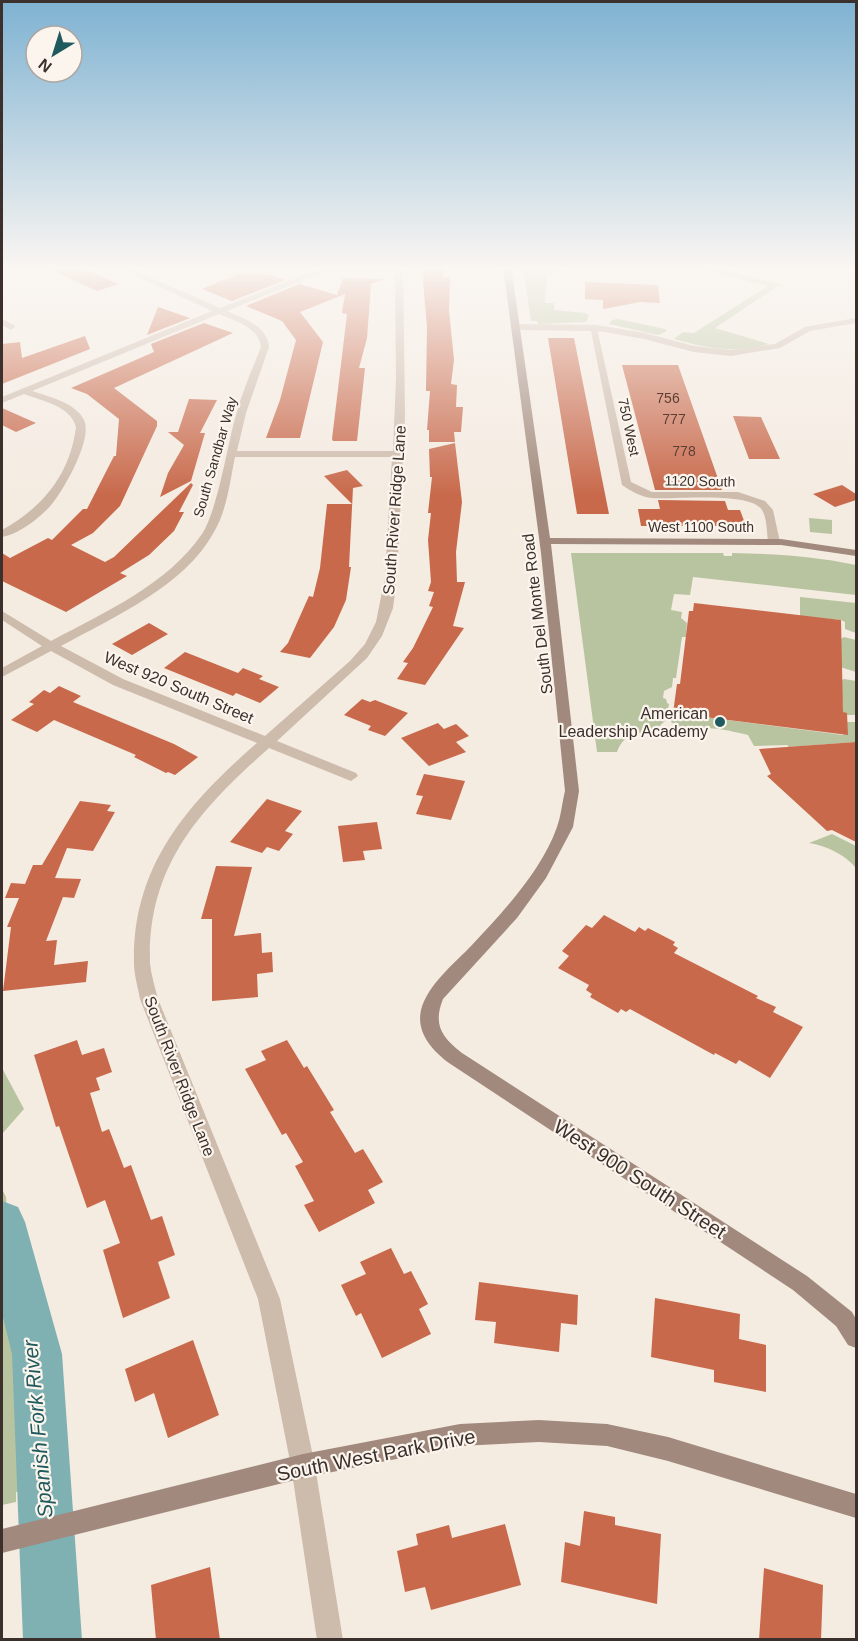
<svg xmlns="http://www.w3.org/2000/svg" width="858" height="1641" viewBox="0 0 858 1641" font-family="Arial,sans-serif">
<rect width="100%" height="100%" fill="#f4ebe1"/>
<path fill="#b8c4a0" d="M523 266H556L563 270V273L547 274 545 303H554V310L585 313 589 315 586 322 538 324 537 321H531Z
M688 266H706L781 284 715 328 769 344C738 354 705 348 674 339L683 332 694 333 768 286Z
M618 319 665 329 667 331 658 335 609 324 612 320Z
M809 518 832 520V534L810 532Z
M571 553H723L724 556H732V553C776 554 814 556 856 565V595L693 577 690 595 674 594 671 610 682 612 681 618 687 623 686 637H682L676 678H673L672 687 664 691 663 698 666 699 667 703 669 704 666 720 653 732C636 732 623 735 617 752H597Z
M800 597 856 603V633L845 629V622L841 620 800 616Z
M844 637 856 640V672L840 667 841 639Z
M844 679 856 681V715H847L843 712V702L837 701 840 681Z
M673 713 843 735 847 722H856V742L789 747 787 745 754 746 748 735C729 731 708 724 688 732L671 722Z
M832 834 856 846V868C844 854 827 846 809 843Z
M2 1068 24 1109 2 1134Z
M2 1189 6 1197 28 1489 16 1492V1502L2 1505Z"/>
<g fill="none" stroke-linecap="round" stroke-linejoin="round">
<path fill="#7fb0b2" fill-rule="evenodd" d="M2 1201 18 1207 25 1222 62 1354 82 1640H23L12 1354 2 1313Z"/>
</g>
<path fill="#c8694b" d="M42 266H76L119 284 97 291Z
M425 266H443V277H450L449 310 454 360 451 384 457 385 456 407H463L461 432H454L455 442H429V430H427L430 391H426L427 327 423 281Z
M238 274 270 275 285 280 232 301 202 289Z
M343 278 384 279 371 284 367 338 359 368H365L357 441H333L332 439 347 314 342 313 345 294 300 312 323 342 300 438H266L280 400 296 340 282 321 246 306 299 284 337 295Z
M585 282 658 285 660 303 640 302 603 309V300L585 299Z
M158 307 190 318 147 335Z
M204 323 233 333 114 388 157 421V426L120 506 93 533 71 545 105 562 114 557 191 483 193 485 179 512H184L174 531 149 555 120 573 127 576 66 612 2 581V553L10 558 48 538 52 540 83 509H87L114 456H116L119 419 87 394 71 388 154 352 151 344Z
M85 336 90 349 2 384V344L20 342 22 358Z
M548 338H574L609 514H577Z
M622 365H678L722 490H655Z
M189 399 217 400 200 433H205L191 481 160 497 168 473 184 445 168 432H178Z
M2 408 36 423 16 432 2 425Z
M733 416 761 417 780 459H749Z
M455 443 462 502 456 552 457 582H465L453 626 464 628 425 685 397 679 408 663 403 662 413 648 433 607 429 606 434 592 428 591 431 582 428 540 431 513H428L432 477H430L429 449Z
M347 470 363 486 353 488 349 567H351L346 600 334 627 310 658 280 652 288 643 309 596 313 597 320 568 327 504H352L324 476Z
M842 485 856 494V500L835 507 813 494Z
M658 500 725 501 728 510H740L746 526H641L638 509H660Z
M694 603 841 620 843 712 847 713 848 735 673 713 677 684H680L689 611H693Z
M149 623 168 634 132 655 112 644Z
M185 652 238 673 243 668 263 676 259 679 279 687 260 703 236 693 233 696 164 668Z
M59 686 81 696 73 702 174 744 198 757 175 775 168 772 166 773 134 757 136 755 54 720 37 732 11 720 34 704 29 702 44 690 50 693Z
M362 699 370 702 375 700 408 713 385 736 368 730 371 726 344 715Z
M438 723 444 729 456 724 469 736 456 742 466 752 429 766 401 738Z
M856 742V842L832 830 827 831 767 776 771 774 759 749Z
M424 774 465 781 451 820 416 814 423 796 416 795Z
M267 799 302 811 285 831 293 834 279 851 267 847 262 853 230 842Z
M80 801 111 805 107 811 115 812 93 851 67 848 55 878 81 879 74 898 63 897 46 941 57 940 54 965 88 961 86 982 3 991 11 927H7L19 898H5L11 883 25 884 33 865H42Z
M377 822 382 849 363 851 365 860 343 862 338 826Z
M216 866 252 867 234 936 261 933 262 953 272 952 273 972 257 974 258 997 212 1001V919H201Z
M604 915 635 932 639 927 645 931 648 928 675 942 673 945 678 948 674 953 758 996 756 998 776 1007 773 1012 803 1027 770 1078 739 1060 736 1064 715 1053 714 1055 630 1009 626 1012 621 1009 618 1013 590 997 592 994 586 990 589 985 558 968 569 956 562 951 586 925 592 928Z
M77 1040 82 1055 104 1048 112 1072 96 1078 100 1090 90 1093 102 1132 109 1129 124 1168 131 1165 151 1220 162 1216 175 1255 158 1262 170 1298 123 1318 103 1250 120 1243 105 1200 87 1208 59 1126 56 1127 34 1055Z
M287 1040 304 1068 307 1066 334 1110 330 1112 355 1153 363 1149 383 1182 368 1190 375 1203 319 1232 304 1205 314 1201 295 1166 303 1162 286 1133 282 1135 245 1069 266 1060 261 1051Z
M391 1248 404 1274 411 1271 428 1304 419 1309 431 1334 382 1358 361 1313 356 1316 341 1285 366 1274 360 1262Z
M479 1282 578 1295 577 1325 561 1323 559 1352 494 1343 496 1322 475 1320Z
M655 1298 740 1314 739 1339 766 1345V1392L714 1382V1370L651 1357Z
M193 1340 219 1415 168 1438 154 1393 135 1402 125 1369Z
M584 1511 615 1517V1525L661 1534 657 1604 561 1582 565 1542 580 1546Z
M505 1524 521 1585 431 1610 425 1587 405 1592 397 1551 418 1545 416 1534 449 1525 452 1538Z
M210 1567 220 1640H156L151 1585Z
M764 1568 823 1585 821 1640H759Z"/>
<g fill="none" stroke-linecap="round" stroke-linejoin="round">
<path fill="#cdbbac" fill-rule="evenodd" d="M115 266H125L220 308 308 273 336 268 403 266 405 416 397 577 393 608 382 636 367 658 277 741 356 773 358 776 351 781 346 779 269 748C200 809 147 866 150 963 151 975 155 987 158 999L280 1299 315 1466 343 1640H317L291 1466 258 1299 140 999C138 987 134 975 134 963 132 866 188 803 257 743L113 685 51 651 2 677V668L42 646 2 620V611L51 641C105 612 167 585 202 534 218 509 227 446 236 415 242 392 252 370 261 347 259 327 235 321 219 314L32 391C49 397 75 402 84 420 93 439 64 489 52 504 40 518 19 534 2 537V530C42 508 70 475 76 427 71 406 42 401 24 394L2 403V397L212 311ZM336 272H395L396 378 393 451H237L246 413 269 347C267 325 244 319 227 311L310 277ZM235 457H392L385 577 376 622 365 644 350 661 265 736 123 679 61 646C112 618 185 586 214 532 227 510 230 481 235 457Z
M856 318V323L810 331 780 348 731 356 694 352 644 339 599 331 598 333 631 482 652 492H738L765 501 773 510 780 542 774 545 768 542C767 533 767 518 762 510 750 491 674 500 652 498 641 497 631 491 622 485L591 331 514 330 510 327 514 324 596 325 645 333 694 346 731 350 775 344 805 327Z
M2 319 14 325 15 327 11 330 2 325Z"/>
<path fill="#a18a7d" fill-rule="evenodd" d="M503 266H511L550 538 781 539 856 550V556L781 545 551 544 579 791 573 827 546 878 517 918 443 999C433 1024 441 1037 462 1053L807 1276 852 1312 856 1319V1348L848 1345 836 1326 793 1290 449 1063C432 1050 416 1033 421 1010 428 984 454 964 472 945 503 912 542 870 557 827 561 816 562 803 565 791L541 553Z
M539 1420 607 1424 668 1437 856 1494V1518L668 1461 607 1446 539 1442 460 1446 303 1478 2 1553V1529L303 1454 460 1424Z"/>
</g>
<linearGradient id="sky" x2="0" y2="1"><stop stop-color="#7eb2d2"/><stop offset="0.54" stop-color="#faf6f2"/><stop offset="1" stop-color="#faf6f2" stop-opacity="0"/></linearGradient>
<rect width="858" height="496" fill="url(#sky)"/>
<circle fill="#1f5a5e" stroke="#fbf5ee" stroke-width="2" cx="720" cy="722" r="6"/>
<g text-anchor="middle" stroke-width="4.5" stroke-linejoin="round" paint-order="stroke">
<g font-size="14" fill="#5e3e33">
<text x="668" y="403">756</text>
<text x="674" y="424">777</text>
<text x="684" y="456">778</text>
</g>
<g font-size="14" fill="#3b302b" stroke="#fbf5ee">
<text transform="translate(629 427) rotate(78)" y="5">750 West</text>
<text transform="translate(215 457) rotate(-74)" y="5">South Sandbar Way</text>
<text transform="translate(700 481) rotate(1)" y="5">1120 South</text>
<text x="701" y="532">West 1100 South</text>
</g>
<g font-size="16" fill="#3b302b" stroke="#fbf5ee">
<text transform="translate(394 510) rotate(-86)" y="6">South River Ridge Lane</text>
<text transform="translate(537 614) rotate(-97)" y="6">South Del Monte Road</text>
<text transform="translate(179 687) rotate(23)" y="6">West 920 South Street</text>
<text transform="translate(180 1076) rotate(69)" y="6">South River Ridge Lane</text>
</g>
<g font-size="16" fill="#3b302b" stroke="#fbf5ee" text-anchor="end">
<text x="708" y="719">American<tspan x="708" dy="18">Leadership Academy</tspan></text>
</g>
<g font-size="20" fill="#3b302b" stroke="#fbf5ee">
<text transform="translate(640 1179) rotate(33)" y="7">West 900 South Street</text>
<text transform="translate(376 1455) rotate(-11)" y="7">South West Park Drive</text>
</g>
<g font-size="21" font-style="italic" fill="#1f5a5e" stroke="#fbf5ee">
<text transform="translate(38 1429) rotate(-95)" y="7">Spanish Fork River</text>
</g>
</g>
<rect width="858" height="1641" fill="none" stroke="#3b302b" stroke-width="6"/>
<g transform="translate(54 54) rotate(218)"><circle r="28" fill="#fbf5ee" stroke="#aea6a0" stroke-width="1.5"/>
<path d="M0-4.5L10 22L0 15L-10 22Z" fill="#1f5a5e"/>
<text y="-9" font-size="16" font-weight="bold" text-anchor="middle" fill="#3b302b">N</text>
</g>
</svg>
